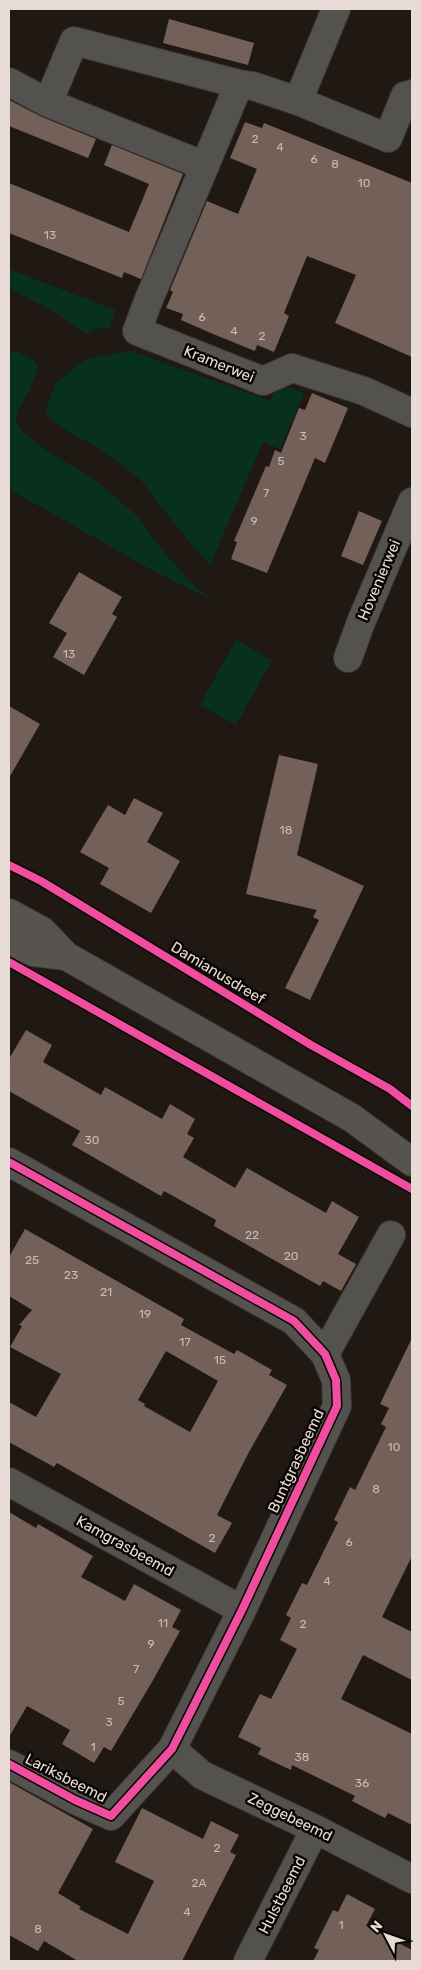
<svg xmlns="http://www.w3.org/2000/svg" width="421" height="1970" viewBox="0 0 421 1970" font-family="Rubik,sans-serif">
<rect width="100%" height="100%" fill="#201913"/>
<path fill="#08301f" d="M9 269 115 310 109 328 95 329 86 334 55 312 9 288Z
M15 350 35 361 38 368 29 391 17 413 16 421 21 431 47 451 94 479 135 514 162 550 195 587 212 600 150 569 9 489V355Z
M131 351 270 401 278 383 304 393 280 449 263 442 210 565 176 526 140 479 100 449 57 425 45 412 56 383 85 359Z
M236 640 272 660 236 725 200 705Z"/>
<path fill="#726059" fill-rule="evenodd" d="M169 19 254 43 248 65 163 43Z
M9 100 42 117 96 139 88 158 9 126Z
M245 122 262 128 264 123 412 183V357L335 323 356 275 307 256 284 313 289 316 274 352 257 345 255 351 213 334 181 320 183 314 166 308 173 292 170 290 207 201 238 214 257 169 230 158Z
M112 145 183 174 141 279 124 272 122 278 9 233V183L129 232 149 184 104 165Z
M312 393 348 408 325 463 315 458 267 573 231 559 237 542 234 541 266 466 269 467 275 450 281 453 299 408 305 410Z
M359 511 382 521 363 565 341 556Z
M79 572 122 597 112 614 117 617 84 675 53 657 67 633 49 623Z
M9 706 40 724 9 778Z
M279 755 318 764 297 855 364 886 310 1000 285 988 319 920 313 917 317 910 246 894Z
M134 798 163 813 147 842 180 861 151 913 100 884 109 868 80 852 108 805 125 815Z
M26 1030 52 1045 43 1062 101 1095 105 1087 162 1119 170 1104 195 1119 187 1134 194 1138 183 1157 235 1188 247 1168 326 1213 332 1201 359 1217 338 1254 356 1264 341 1291 323 1281 320 1286 214 1226 216 1220 164 1191 161 1196 72 1145 80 1131 9 1091V1059Z
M25 1229 184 1319 181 1325 234 1354 237 1350 272 1370 269 1375 287 1385 249 1452 217 1515 232 1523 215 1553 57 1463 54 1467 9 1442V1402L36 1417 61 1374 10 1347 22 1326 19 1325 32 1310 9 1296V1257ZM166 1351 218 1381 190 1432 144 1406 145 1404 138 1400Z
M412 1338V1556L382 1617 412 1632V1680L363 1655 341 1699 412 1734V1825L388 1813 385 1818 352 1801 355 1796 292 1765 291 1770 274 1762 258 1754 261 1748 238 1737 260 1694 271 1699 297 1649 280 1640 291 1618 286 1615 302 1583 307 1585 338 1522 334 1520 350 1487 355 1490 386 1427 381 1424 389 1408 380 1404Z
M9 1512 36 1528 38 1524 93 1556 81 1577 125 1601 134 1584 181 1610 172 1627 180 1631 152 1682 111 1751 104 1747 94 1763 62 1744 70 1730 27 1706 9 1737Z
M9 1782 93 1829 58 1893 81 1907 79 1909 128 1934 154 1881 115 1862 142 1808 203 1839 211 1821 239 1835 230 1852 236 1855 182 1961H78L44 1941 38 1951 9 1935Z
M347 1894 375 1909 366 1926 412 1950V1961H313L319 1950 314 1948 333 1910 338 1912Z"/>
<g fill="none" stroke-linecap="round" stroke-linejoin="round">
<defs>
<path id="street" d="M336 9 298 101 388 138 405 96 412 94
M9 82 48 103 205 166
M298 101 253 86 239 84 147 304 137 331 263 381 292 368 364 391 412 413
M48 103 74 41 239 84
M348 658 361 622 412 502
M9 1162 294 1321 325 1354 336 1380 337 1406 242 1610 172 1749 111 1816 75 1800 9 1764
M325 1354 391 1235
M9 1482 242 1610
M172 1749 202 1775 315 1829 412 1879
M248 1961 315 1829"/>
<path id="secondary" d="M9 913 42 931 66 956 352 1118 412 1162
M9 940 33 952 66 956"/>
</defs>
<use href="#street" stroke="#3b342f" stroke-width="30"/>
<use href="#secondary" stroke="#3b342f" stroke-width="30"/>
<use href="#street" stroke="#54524f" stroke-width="28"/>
<use href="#secondary" stroke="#575450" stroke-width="28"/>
<defs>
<path id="cycleway" d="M9 865 41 881 311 1045 390 1089 412 1106
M9 962 412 1189
M9 1162 294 1321 325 1354 336 1380 337 1406 242 1610 172 1749 111 1816 75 1800 9 1764"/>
</defs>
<use href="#cycleway" stroke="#0a0503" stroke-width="11"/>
<use href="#cycleway" stroke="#ef4d9e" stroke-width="8"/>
</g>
<g text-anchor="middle" stroke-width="5" stroke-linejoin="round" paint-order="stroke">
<g font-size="12" fill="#c9bdb6">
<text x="255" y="143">2</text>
<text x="280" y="151">4</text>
<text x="314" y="163">6</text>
<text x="335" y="168">8</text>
<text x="364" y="187">10</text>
<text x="50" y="239">13</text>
<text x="202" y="321">6</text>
<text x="234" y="335">4</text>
<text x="262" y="340">2</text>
<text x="303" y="440">3</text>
<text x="281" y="465">5</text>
<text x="266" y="497">7</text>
<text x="254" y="525">9</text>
<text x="69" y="658">13</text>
<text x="286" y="834">18</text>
<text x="92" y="1144">30</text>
<text x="252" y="1239">22</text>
<text x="291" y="1260">20</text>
<text x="32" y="1264">25</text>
<text x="71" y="1279">23</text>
<text x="106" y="1296">21</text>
<text x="145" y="1318">19</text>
<text x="185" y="1346">17</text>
<text x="220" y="1364">15</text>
<text x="394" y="1451">10</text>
<text x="376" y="1493">8</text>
<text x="212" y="1542">2</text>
<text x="349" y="1546">6</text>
<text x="327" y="1585">4</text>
<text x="163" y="1627">11</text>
<text x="303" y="1628">2</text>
<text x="151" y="1648">9</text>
<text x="136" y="1673">7</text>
<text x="121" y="1705">5</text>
<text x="109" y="1726">3</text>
<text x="93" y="1751">1</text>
<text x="302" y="1761">38</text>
<text x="362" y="1787">36</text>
<text x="217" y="1852">2</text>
<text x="199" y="1887">2A</text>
<text x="187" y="1916">4</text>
<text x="341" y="1929">1</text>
<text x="38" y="1933">8</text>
</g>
<g font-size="15" fill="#e6dcd5" stroke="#0a0503">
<text transform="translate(219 364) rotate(22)" y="5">Kramerwei</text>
<text transform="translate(379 580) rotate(-67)" y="5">Hovenierwei</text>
<text transform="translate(218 973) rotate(31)" y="5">Damianusdreef</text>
<text transform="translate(296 1461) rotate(-65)" y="5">Buntgrasbeemd</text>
<text transform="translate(125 1546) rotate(29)" y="5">Kamgrasbeemd</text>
<text transform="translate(66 1778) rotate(27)" y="5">Lariksbeemd</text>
<text transform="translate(290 1817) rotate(26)" y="5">Zeggebeemd</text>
<text transform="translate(282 1895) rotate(-63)" y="5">Hulstbeemd</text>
</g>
</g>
<rect width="421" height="1970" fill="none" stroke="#e6dcd5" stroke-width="20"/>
<g transform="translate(386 1935) rotate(311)" stroke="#0a0503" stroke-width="4" paint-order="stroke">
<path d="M0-4L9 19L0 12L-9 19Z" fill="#e6dcd5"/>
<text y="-8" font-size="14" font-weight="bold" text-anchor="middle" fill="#e6dcd5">N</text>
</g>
</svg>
